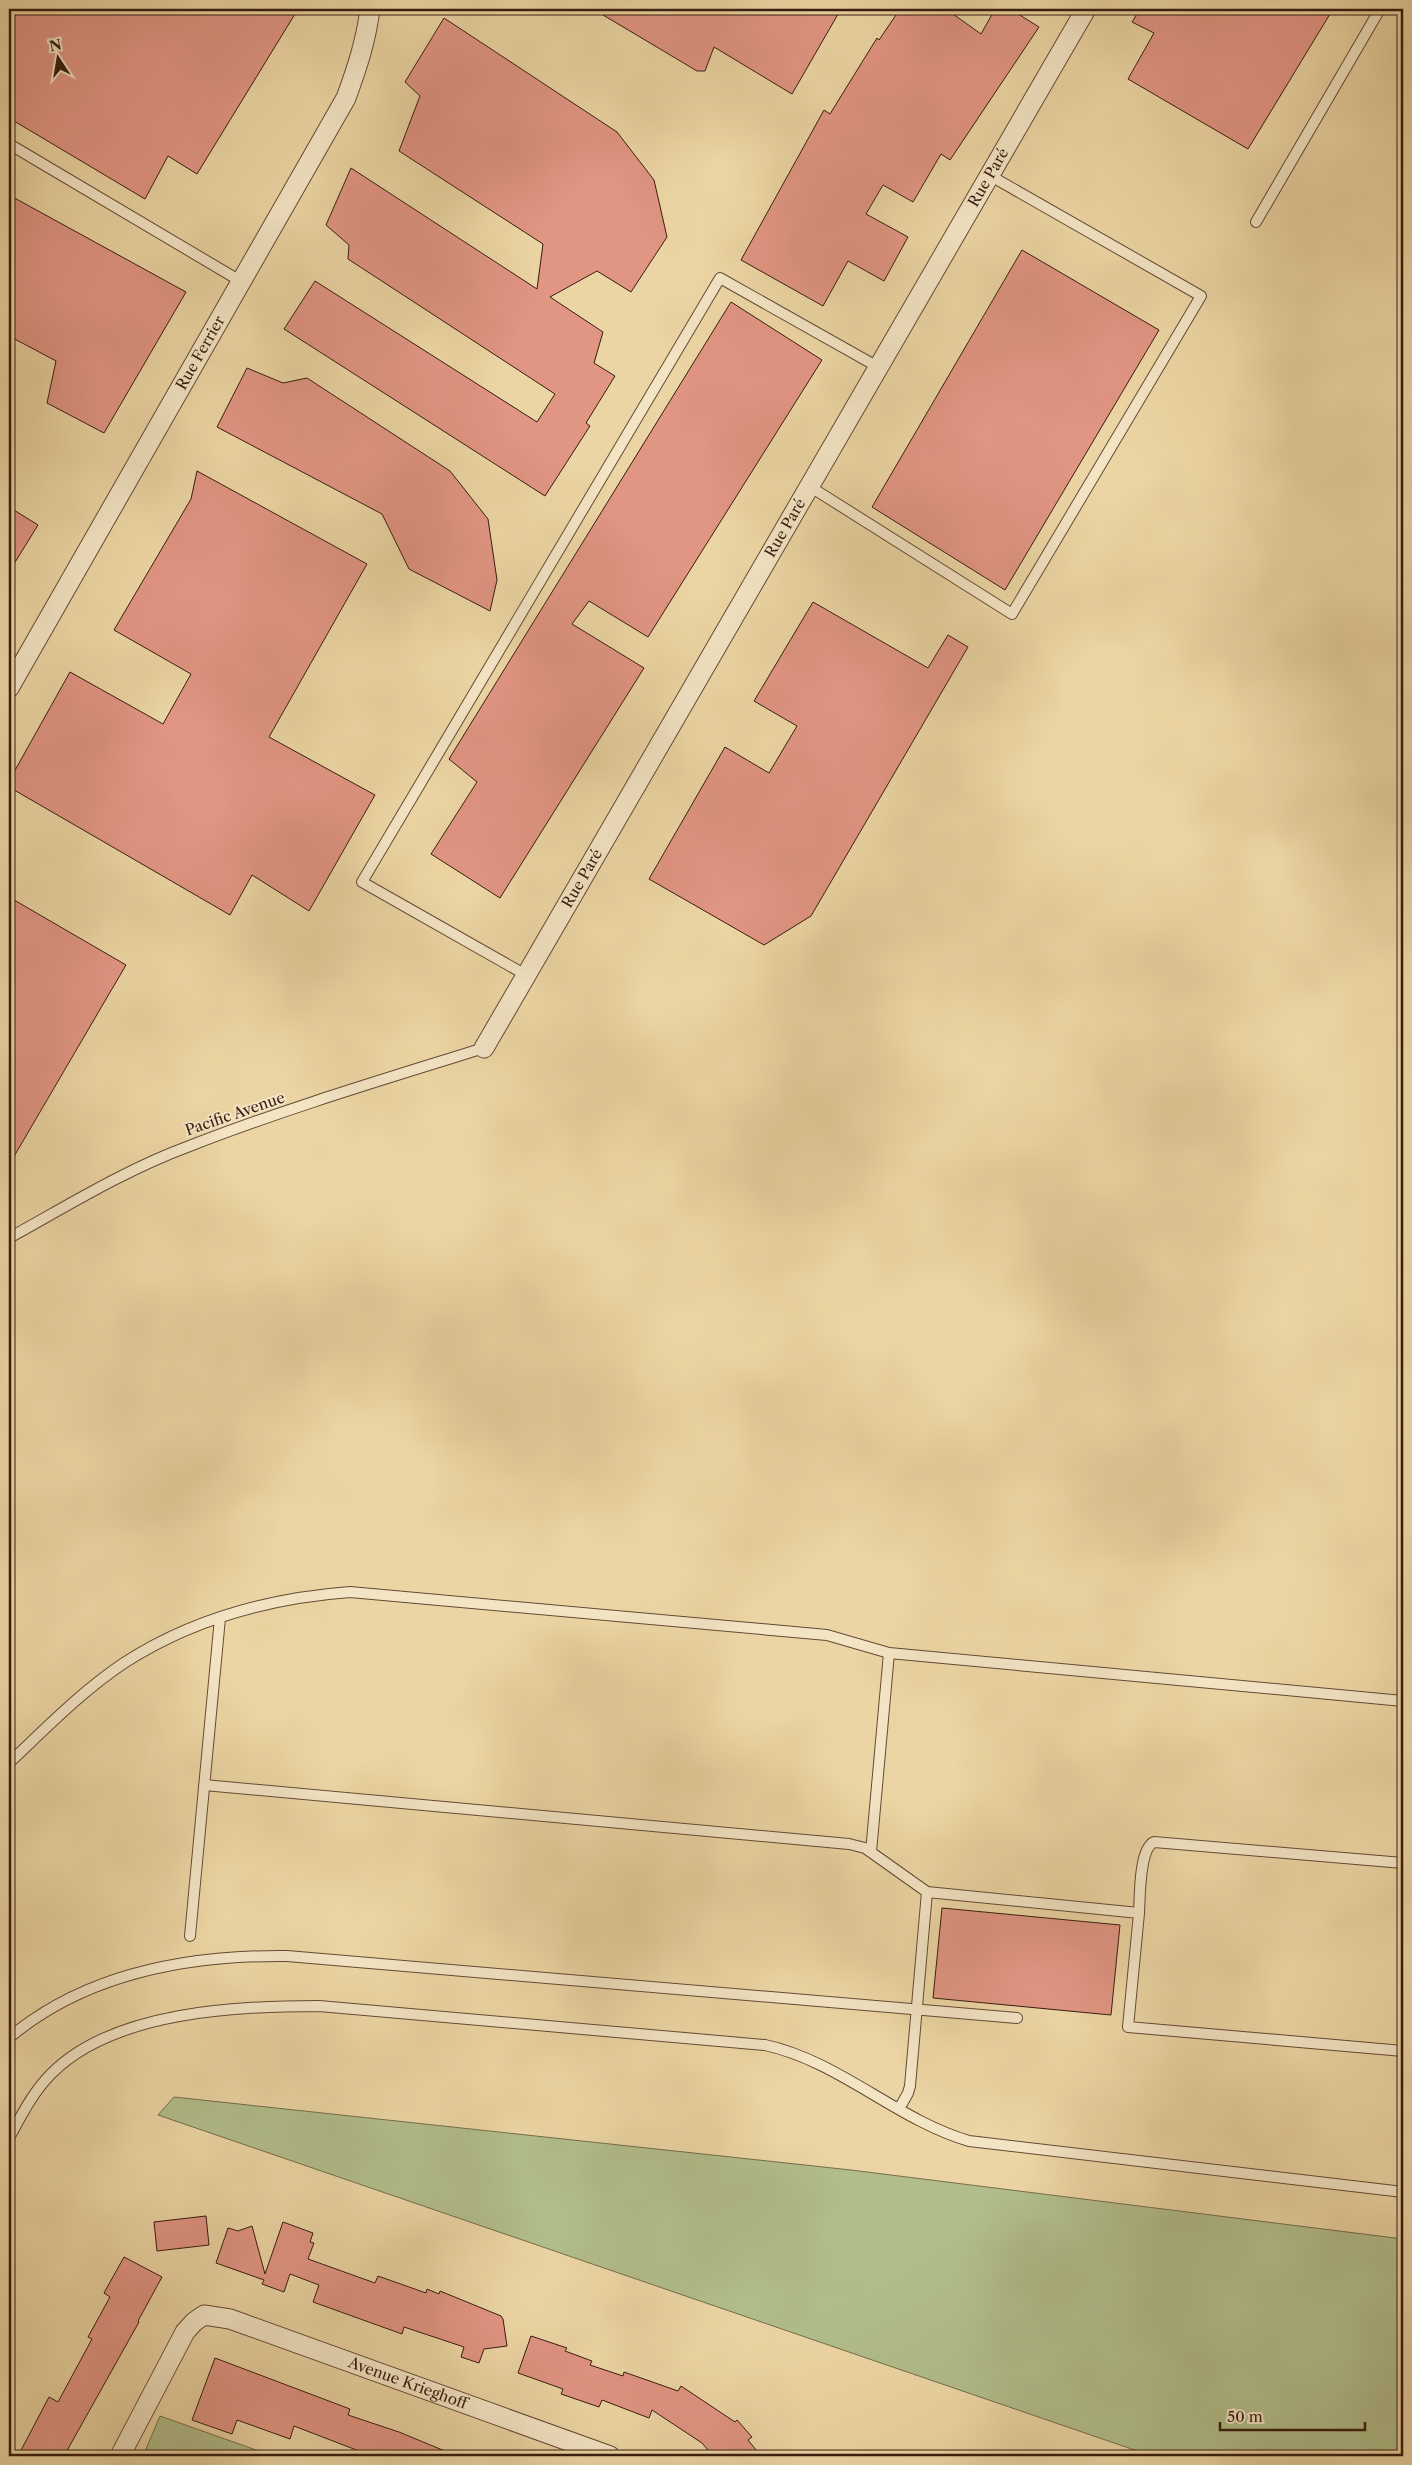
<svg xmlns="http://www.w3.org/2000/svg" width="1412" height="2465" viewBox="0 0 1412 2465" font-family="'Libre Caslon Text',serif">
<rect width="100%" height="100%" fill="#ecd5a4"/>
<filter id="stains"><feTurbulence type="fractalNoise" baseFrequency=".004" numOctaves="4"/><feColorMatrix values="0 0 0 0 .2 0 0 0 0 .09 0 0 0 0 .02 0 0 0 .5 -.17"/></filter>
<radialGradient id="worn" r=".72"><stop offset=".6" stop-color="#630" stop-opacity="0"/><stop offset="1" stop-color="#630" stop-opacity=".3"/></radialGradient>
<path fill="#b1be8b" stroke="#746d4d" d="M174 2097 851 2170 1403 2239V2456H1152L158 2115Z
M160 2416 273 2456H143Z"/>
<path fill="#e19583" stroke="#371c0f" d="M16 9H298L197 174 168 156 145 199 9 118V21Z
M593 9H841L792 94 714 47 705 71H697Z
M900 9H946L981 34 995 9H1010L1039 27 950 160 941 154 913 202 883 185 866 214 908 237 884 281 848 261 823 306 741 260 824 110 830 114 877 38 879 40Z
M1140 9H1333L1248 149 1128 79 1154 33 1132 22Z
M444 18 617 132 654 180 667 237 631 292 597 271 550 297 603 332 594 363 615 376 586 423 590 426 545 496 284 329 315 281 537 422 555 394 348 259 349 245 326 225 351 168 537 289 543 244 399 151 420 96 405 82Z
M9 195 186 292 104 433 47 403 56 361 9 336Z
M1022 250 1159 330 1005 590 872 507Z
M731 302 822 360 648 637 589 601 572 624 644 668 500 898 431 854 477 782 449 759Z
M247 368 283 383 307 378 450 471 488 519 497 580 490 611 409 569 382 514 217 427Z
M197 471 367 564 269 737 375 795 309 911 252 875 230 915 9 787V781L70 672 163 724 191 674 114 630 191 499Z
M9 507 38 525 9 572Z
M813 602 928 668 948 635 968 647 811 916 764 945 649 879 725 747 769 773 797 726 754 701Z
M9 897 126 965 9 1165Z
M942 1908 1120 1925 1111 2015 933 1998Z
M206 2216 209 2245 157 2251 154 2222Z
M283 2222 313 2233 310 2242 314 2243 308 2259 375 2283 378 2276 426 2293 427 2289 439 2294 440 2291 501 2316 503 2319 507 2346 484 2349 479 2363 461 2357 464 2347 404 2327 402 2334 313 2302 319 2285 290 2274 284 2292 262 2284 264 2280 216 2263 228 2228 238 2231 252 2226 265 2274Z
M124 2257 162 2277 138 2321 139 2322 64 2456H18L49 2397 58 2402 92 2339 88 2337 110 2297 104 2293Z
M531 2336 567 2348 565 2351 592 2361 590 2365 623 2376 624 2372 678 2391 681 2386 735 2422 737 2420 752 2437 748 2440 761 2456H713L702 2443 652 2410 649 2418 602 2400 599 2407 561 2394 563 2389 518 2373Z
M215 2358 350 2409 348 2415 399 2432 457 2456H372L294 2426 290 2439 237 2420 232 2434 192 2420Z"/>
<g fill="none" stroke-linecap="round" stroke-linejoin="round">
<defs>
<path id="lane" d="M9 144 242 282
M1256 222 1380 9
M809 486 1012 614 1201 296 989 175
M526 975 362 882 720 278 878 367
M9 1238C67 1206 125 1170 187 1147 284 1109 385 1079 484 1048
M9 1763C45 1729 82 1691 124 1663 192 1619 270 1598 350 1592L827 1635 889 1653 1403 1701
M204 1785 849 1844 865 1848 927 1892 1139 1913C1140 1896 1139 1849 1154 1842L1403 1863
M871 1852 889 1653
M1139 1913 1128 2027 1403 2051
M190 1936 220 1618
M9 2038C86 1973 189 1955 287 1956L1017 2018
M899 2109 908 2093 910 2086 927 1892
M9 2138C21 2116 33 2092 51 2074 113 2011 237 2006 319 2006L765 2045C839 2061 897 2120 969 2141L1403 2192"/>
<g id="street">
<path id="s1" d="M9 688 346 98C357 68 366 41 370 9"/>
<path id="s2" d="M484 1048 1086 9"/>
<path id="s3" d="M120 2456 185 2332 194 2322 204 2315 230 2319 610 2456"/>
</g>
</defs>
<use href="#lane" stroke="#644a34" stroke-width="12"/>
<use href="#street" stroke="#644a34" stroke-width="21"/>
<use href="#lane" stroke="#f3e4c4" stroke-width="10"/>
<use href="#street" stroke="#f3e4c4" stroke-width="19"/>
</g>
<g text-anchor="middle" stroke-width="4" stroke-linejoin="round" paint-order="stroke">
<g font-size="15" fill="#371c0f" stroke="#f3e4c4">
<text dy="5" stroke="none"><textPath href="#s2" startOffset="1006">Rue Paré</textPath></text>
<text dy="5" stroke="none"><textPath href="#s1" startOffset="386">Rue Ferrier</textPath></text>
<text dy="5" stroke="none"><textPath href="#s2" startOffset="601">Rue Paré</textPath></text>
<text dy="5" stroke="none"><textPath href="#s2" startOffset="196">Rue Paré</textPath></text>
<text transform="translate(235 1114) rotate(-19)" y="5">Pacific Avenue</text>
<text dy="5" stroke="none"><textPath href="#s3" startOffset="381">Avenue Krieghoff</textPath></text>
</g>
</g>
<rect width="1412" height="2465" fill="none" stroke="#ecd5a4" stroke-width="30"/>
<rect x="10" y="10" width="1392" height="2445" fill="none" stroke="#371c0f" stroke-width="2.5"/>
<rect x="15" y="15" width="1382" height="2435" fill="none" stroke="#371c0f"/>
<g transform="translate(58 58) rotate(348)" stroke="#f3e4c4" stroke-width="4" paint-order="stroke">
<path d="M0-4L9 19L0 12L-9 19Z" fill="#371c0f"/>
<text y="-8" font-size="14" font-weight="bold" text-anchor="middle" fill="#371c0f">N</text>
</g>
<path d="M1220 2422v8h145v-8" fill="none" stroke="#371c0f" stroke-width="2.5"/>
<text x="1227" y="2422" font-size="15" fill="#371c0f" stroke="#f3e4c4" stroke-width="4" paint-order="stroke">50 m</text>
<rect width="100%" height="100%" filter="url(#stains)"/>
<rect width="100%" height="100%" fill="url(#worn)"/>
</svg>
